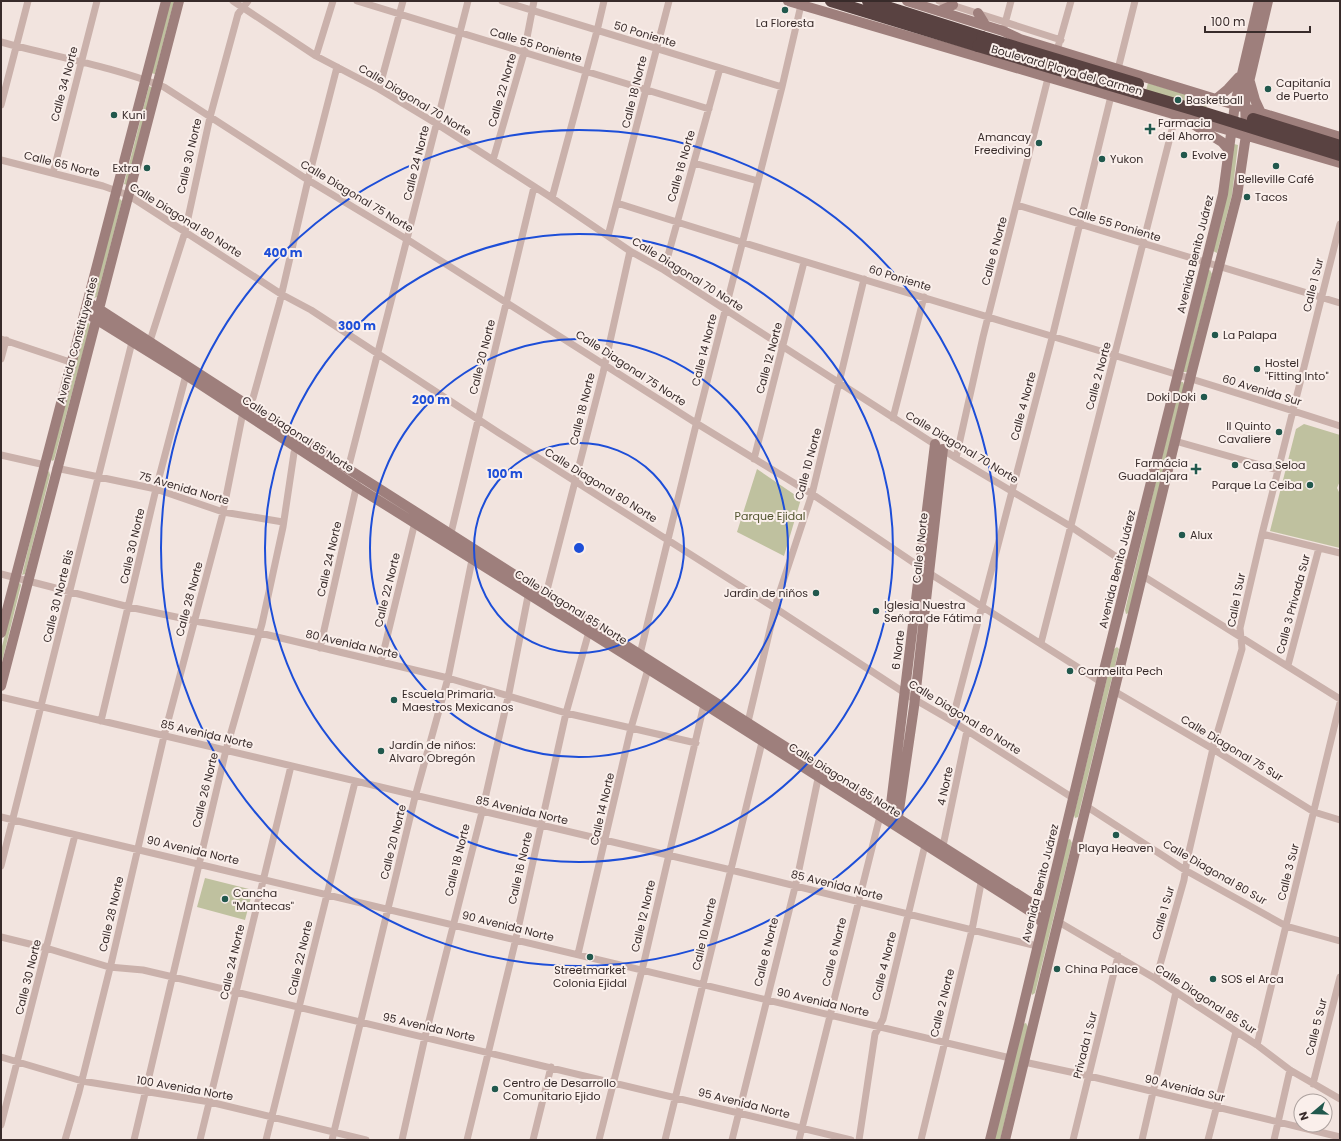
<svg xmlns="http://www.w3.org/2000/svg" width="1341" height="1141" viewBox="0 0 1341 1141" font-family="Poppins,sans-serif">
<rect width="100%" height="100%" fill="#f2e4df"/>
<path fill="#bfc19f" d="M170 1H174L155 74 151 73Z
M1148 83 1194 97 1207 105 1205 112 1144 98Z
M149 86 153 88 127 185 124 184Z
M1234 144 1238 145 1232 195 1217 253 1213 251Z
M120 199 122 201 97 297 94 298V294L118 200Z
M1210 270 1212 274 1187 372H1184L1182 371 1207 271Z
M89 323 90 326 54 460 52 461 51 459 86 324Z
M1180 382H1183L1184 385 1129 613 1126 614 1125 610Z
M1304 424 1340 435V481L1337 488 1340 494V548L1270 531 1296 429Z
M757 469 801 499 784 556 737 532Z
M49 471 50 475 25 574 22 575 46 474Z
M20 583 21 585 1 666V650L18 584Z
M1117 647 1119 649 1078 817 1075 818 1074 815 1114 649Z
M1070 839 1072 843 1035 993 1032 995 1031 992 1067 840Z
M205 878 253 890 245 920 197 907Z
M1026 1023 1028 1027 1000 1140H994L1023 1024Z"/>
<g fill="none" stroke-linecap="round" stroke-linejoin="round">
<path stroke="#cab1ab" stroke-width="7" d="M233 1 316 56 379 89 437 124 552 198 630 251 664 270 956 458 1070 526 1130 566
M357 1 709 109
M502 1 782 87
M939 1 1061 40
M1004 27 1011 1
M1 42C56 57 111 66 164 87L308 180 408 240 696 423 812 494 929 573 1101 682
M1056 54 1071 1
M316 56 333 1
M1117 73 1135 1
M379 89 403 1
M1 105 28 1
M1 160 103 186 128 195 281 294 311 310 499 433 775 608 914 699 952 721 1073 798
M493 160 524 53 534 1
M694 163 758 181
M53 173 97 1
M552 198 597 31 604 1
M617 203C857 280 1100 348 1340 426
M1017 205 1340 303
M608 236 669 1
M664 270 720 68
M1 339 73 363
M150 341 185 232 210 117 238 14 248 1
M1 359 6 340
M893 418 924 297
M1175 441 1278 470
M1 455 45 465
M956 458 983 337 1049 74
M754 459 804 262
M56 468 156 489 223 512 283 522
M348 469 468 1
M451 533 534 187
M1262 534 1340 553
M1 574 129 607 195 621 260 633 448 678 566 713 696 743
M1143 576 1340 699
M546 594 603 373 630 251
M1041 643 1176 114
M320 648 357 484
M640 654 695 429 782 87 801 5
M381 662 415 522
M1288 665 1319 548
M1114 691 1213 749 1314 812 1340 820
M1 697 731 870 1037 946
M101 721 156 489 186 375
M952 721 1051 342 1112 92
M748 722 777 600 812 494 864 279
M1086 806 1185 870 1286 926 1340 941
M1 817 1010 1058
M943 846 967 731
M1 866 133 338
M1057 921 1156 979 1257 1045 1290 1070 1340 1099
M1 937 46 948 109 967 143 970 173 977 851 1140
M578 954 631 728 648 669
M1156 979 1184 880 1187 860 1214 744 1242 649 1240 628 1262 534 1340 224
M1257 1045 1340 703
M1 1057 82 1081 210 1102 366 1140
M1024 1062 1089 1076 1340 1137
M1313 1084 1340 977
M1 1125 75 835
M65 1140 79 1092 112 960 164 736 222 517 243 412 253 398 280 301 308 180 337 67
M134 1140 226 750 262 624 283 527 294 453 297 446
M200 1140 291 766
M266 1140 355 782
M332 1140 415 797 448 678 473 555
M402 1140 425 1037 482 812 509 693 529 591
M467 1140 514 947 566 713 590 628
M533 1140 551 1067
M599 1140 644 962 705 700
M665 1140 763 738
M732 1140 797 879 819 774
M799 1140 880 816
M859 1140 875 1034 883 1019 925 845
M921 1140 972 930 982 878
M1073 1140 1118 956
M1142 1140 1176 992
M1208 1140 1236 1032
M1274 1140 1290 1070"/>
<path stroke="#9e7f7c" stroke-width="10" d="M788 1 1340 163
M907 1 1003 31 1020 39 1340 137
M939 11 953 5
M978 13 986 26
M1250 82 1255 100 1261 113
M1216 99 1228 89 1239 77
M1188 121 1222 142 1229 150
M88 302 249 406 1036 906 1047 905
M86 313 186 375 357 487 704 704 1036 915 1043 924
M1 633 166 1
M1 686 179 1
M890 812 935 444
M898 817 914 707 943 449
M990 1140 1019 1024 1101 682 1223 194 1235 104 1259 1
M1005 1140 1192 371 1237 196 1246 135 1245 99 1268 1"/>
<path stroke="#594241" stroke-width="12" d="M831 1 978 46
M868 1 982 37"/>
<path stroke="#594241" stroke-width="12" d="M982 37 1138 84
M978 46 1192 109 1340 155
M1253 119 1340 146"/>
</g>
<g fill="none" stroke="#1d4ed8" stroke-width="2">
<circle cx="579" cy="548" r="105"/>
<circle cx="579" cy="548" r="209"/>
<circle cx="579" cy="548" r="314"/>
<circle cx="579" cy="548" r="418"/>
</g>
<g fill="#21584d" stroke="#faefeb" stroke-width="1.5">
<circle cx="785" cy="10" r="4"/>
<circle cx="1268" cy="89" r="4"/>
<circle cx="1178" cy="100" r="4"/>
<circle cx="114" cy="115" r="4"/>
<path d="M1148 123h4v4h4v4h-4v4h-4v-4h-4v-4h4z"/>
<circle cx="1039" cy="143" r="4"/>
<circle cx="1184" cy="155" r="4"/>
<circle cx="1102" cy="159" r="4"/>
<circle cx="1276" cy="166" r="4"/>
<circle cx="147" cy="168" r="4"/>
<circle cx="1247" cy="197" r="4"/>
<circle cx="1215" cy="335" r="4"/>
<circle cx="1257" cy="369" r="4"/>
<circle cx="1204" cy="397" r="4"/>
<circle cx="1279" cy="432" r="4"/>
<circle cx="1235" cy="465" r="4"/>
<path d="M1194 463h4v4h4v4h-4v4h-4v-4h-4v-4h4z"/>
<circle cx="1310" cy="485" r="4"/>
<circle cx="1182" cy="535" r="4"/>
<circle cx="816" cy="593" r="4"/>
<circle cx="876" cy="611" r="4"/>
<circle cx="1070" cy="671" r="4"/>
<circle cx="394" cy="700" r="4"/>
<circle cx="381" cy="751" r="4"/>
<circle cx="1116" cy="835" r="4"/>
<circle cx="225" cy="899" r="4"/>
<circle cx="590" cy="957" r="4"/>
<circle cx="1057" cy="969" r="4"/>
<circle cx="1213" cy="979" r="4"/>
<circle cx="495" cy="1089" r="4"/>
</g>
<g text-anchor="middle" stroke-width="4" stroke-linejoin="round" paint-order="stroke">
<g font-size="11" fill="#382b2a" stroke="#faefeb" text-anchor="start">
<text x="785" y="27" text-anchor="middle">La Floresta</text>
<text x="1276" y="87">Capitanía<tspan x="1276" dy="13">de Puerto</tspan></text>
<text x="1186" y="104">Basketball</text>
<text x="122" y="119">Kuni</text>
<text x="1158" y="127">Farmacia<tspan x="1158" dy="13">del Ahorro</tspan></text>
<text x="1031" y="141" text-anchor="end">Amancay<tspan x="1031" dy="13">Freediving</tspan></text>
<text x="1192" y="159">Evolve</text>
<text x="1110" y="163">Yukon</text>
<text x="139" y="172" text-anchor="end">Extra</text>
<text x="1276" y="183" text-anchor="middle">Belleville Café</text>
<text x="1255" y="201">Tacos</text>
<text x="1223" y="339">La Palapa</text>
<text x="1265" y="367">Hostel<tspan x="1265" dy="13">"Fitting Into"</tspan></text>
<text x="1196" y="401" text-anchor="end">Doki Doki</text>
<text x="1271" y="430" text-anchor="end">Il Quinto<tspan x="1271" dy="13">Cavaliere</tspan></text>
<text x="1188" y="467" text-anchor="end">Farmácia<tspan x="1188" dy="13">Guadalajara</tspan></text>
<text x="1243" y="469">Casa Seloa</text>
<text x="1302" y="489" text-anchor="end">Parque La Ceiba</text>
<text x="1190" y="539">Alux</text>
<text x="808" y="597" text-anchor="end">Jardín de niños</text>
<text x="884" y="609">Iglesia Nuestra<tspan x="884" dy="13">Señora de Fátima</tspan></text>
<text x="1078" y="675">Carmelita Pech</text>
<text x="402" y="698">Escuela Primaria.<tspan x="402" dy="13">Maestros Mexicanos</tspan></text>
<text x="389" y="749">Jardín de niños:<tspan x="389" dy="13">Alvaro Obregón</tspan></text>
<text x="1116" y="852" text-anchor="middle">Playa Heaven</text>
<text x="233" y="897">Cancha<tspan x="233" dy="13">"Mantecas"</tspan></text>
<text x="1065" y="973">China Palace</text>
<text x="590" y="974" text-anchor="middle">Streetmarket<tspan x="590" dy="13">Colonia Ejidal</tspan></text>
<text x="1221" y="983">SOS el Arca</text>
<text x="503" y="1087">Centro de Desarrollo<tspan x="503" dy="13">Comunitario Ejido</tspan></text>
</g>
<g font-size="11" fill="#382b2a" stroke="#faefeb">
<text transform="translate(645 34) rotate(17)" y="4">50 Poniente</text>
<text transform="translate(536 45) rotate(17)" y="4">Calle 55 Poniente</text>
<text transform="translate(1067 70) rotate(16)" y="4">Boulevard Playa del Carmen</text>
<text transform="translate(64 84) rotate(-75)" y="4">Calle 34 Norte</text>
<text transform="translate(502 90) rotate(-74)" y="4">Calle 22 Norte</text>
<text transform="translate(634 92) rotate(-76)" y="4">Calle 18 Norte</text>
<text transform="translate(415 100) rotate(31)" y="4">Calle Diagonal 70 Norte</text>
<text transform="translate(189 156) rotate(-77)" y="4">Calle 30 Norte</text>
<text transform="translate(416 163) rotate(-76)" y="4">Calle 24 Norte</text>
<text transform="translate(62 164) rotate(14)" y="4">Calle 65 Norte</text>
<text transform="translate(681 166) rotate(-74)" y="4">Calle 16 Norte</text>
<text transform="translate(357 196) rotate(31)" y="4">Calle Diagonal 75 Norte</text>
<text transform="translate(186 220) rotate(32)" y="4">Calle Diagonal 80 Norte</text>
<text transform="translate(1115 224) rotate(17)" y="4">Calle 55 Poniente</text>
<text transform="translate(994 251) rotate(-75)" y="4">Calle 6 Norte</text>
<text transform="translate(1195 254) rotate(-76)" y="4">Avenida Benito Juárez</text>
<text transform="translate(688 274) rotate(32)" y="4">Calle Diagonal 70 Norte</text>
<text transform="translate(900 278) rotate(17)" y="4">60 Poniente</text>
<text transform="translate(1313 285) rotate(-76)" y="4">Calle 1 Sur</text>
<text transform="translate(77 340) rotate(-75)" y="4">Avenida Constituyentes</text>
<text transform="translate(704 350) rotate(-76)" y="4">Calle 14 Norte</text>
<text transform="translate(482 357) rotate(-76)" y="4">Calle 20 Norte</text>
<text transform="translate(769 358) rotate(-75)" y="4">Calle 12 Norte</text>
<text transform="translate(631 368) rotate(33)" y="4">Calle Diagonal 75 Norte</text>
<text transform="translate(1098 376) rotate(-75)" y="4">Calle 2 Norte</text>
<text transform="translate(1262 390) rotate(17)" y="4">60 Avenida Sur</text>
<text transform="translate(1023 406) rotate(-75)" y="4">Calle 4 Norte</text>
<text transform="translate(582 409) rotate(-76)" y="4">Calle 18 Norte</text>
<text transform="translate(298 434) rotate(33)" y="4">Calle Diagonal 85 Norte</text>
<text transform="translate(962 447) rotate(31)" y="4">Calle Diagonal 70 Norte</text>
<text transform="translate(808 464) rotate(-75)" y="4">Calle 10 Norte</text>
<text transform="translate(601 485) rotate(32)" y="4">Calle Diagonal 80 Norte</text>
<text transform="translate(184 488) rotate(16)" y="4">75 Avenida Norte</text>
<text transform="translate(132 546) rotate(-77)" y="4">Calle 30 Norte</text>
<text transform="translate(920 548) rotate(-84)" y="4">Calle 8 Norte</text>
<text transform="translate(329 559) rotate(-77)" y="4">Calle 24 Norte</text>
<text transform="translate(1117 569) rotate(-76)" y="4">Avenida Benito Juárez</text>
<text transform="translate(387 590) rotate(-76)" y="4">Calle 22 Norte</text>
<text transform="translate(58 596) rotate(-76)" y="4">Calle 30 Norte Bis</text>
<text transform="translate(189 599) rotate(-75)" y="4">Calle 28 Norte</text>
<text transform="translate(1236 600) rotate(-79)" y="4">Calle 1 Sur</text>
<text transform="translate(1293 604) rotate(-75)" y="4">Calle 3 Privada Sur</text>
<text transform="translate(571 607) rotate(32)" y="4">Calle Diagonal 85 Norte</text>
<text transform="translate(352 644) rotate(13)" y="4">80 Avenida Norte</text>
<text transform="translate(898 650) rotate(-83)" y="4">6 Norte</text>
<text transform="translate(965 717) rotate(32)" y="4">Calle Diagonal 80 Norte</text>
<text transform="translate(207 734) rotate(13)" y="4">85 Avenida Norte</text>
<text transform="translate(1232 748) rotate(31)" y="4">Calle Diagonal 75 Sur</text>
<text transform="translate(845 780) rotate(32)" y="4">Calle Diagonal 85 Norte</text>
<text transform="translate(945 786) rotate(-78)" y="4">4 Norte</text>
<text transform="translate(205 790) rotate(-76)" y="4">Calle 26 Norte</text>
<text transform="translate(602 809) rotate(-77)" y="4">Calle 14 Norte</text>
<text transform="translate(522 810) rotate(13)" y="4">85 Avenida Norte</text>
<text transform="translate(393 842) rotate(-76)" y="4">Calle 20 Norte</text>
<text transform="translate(193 850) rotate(13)" y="4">90 Avenida Norte</text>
<text transform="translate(457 860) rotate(-76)" y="4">Calle 18 Norte</text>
<text transform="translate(520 868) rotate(-77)" y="4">Calle 16 Norte</text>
<text transform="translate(1215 872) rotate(30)" y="4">Calle Diagonal 80 Sur</text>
<text transform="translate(1288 872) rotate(-76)" y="4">Calle 3 Sur</text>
<text transform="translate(1040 883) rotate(-76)" y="4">Avenida Benito Juárez</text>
<text transform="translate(837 885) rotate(14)" y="4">85 Avenida Norte</text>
<text transform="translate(1163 913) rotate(-74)" y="4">Calle 1 Sur</text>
<text transform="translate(111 914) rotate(-77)" y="4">Calle 28 Norte</text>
<text transform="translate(643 916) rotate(-77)" y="4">Calle 12 Norte</text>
<text transform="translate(508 926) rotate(14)" y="4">90 Avenida Norte</text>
<text transform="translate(704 934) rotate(-77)" y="4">Calle 10 Norte</text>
<text transform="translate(766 952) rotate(-76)" y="4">Calle 8 Norte</text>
<text transform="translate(834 952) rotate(-76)" y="4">Calle 6 Norte</text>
<text transform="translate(300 958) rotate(-77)" y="4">Calle 22 Norte</text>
<text transform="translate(232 962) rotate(-77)" y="4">Calle 24 Norte</text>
<text transform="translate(884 966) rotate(-76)" y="4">Calle 4 Norte</text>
<text transform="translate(28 977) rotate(-76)" y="4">Calle 30 Norte</text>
<text transform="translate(1206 999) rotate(33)" y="4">Calle Diagonal 85 Sur</text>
<text transform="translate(823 1002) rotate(13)" y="4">90 Avenida Norte</text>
<text transform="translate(942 1003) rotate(-76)" y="4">Calle 2 Norte</text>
<text transform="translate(429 1027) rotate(13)" y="4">95 Avenida Norte</text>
<text transform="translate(1316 1027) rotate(-76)" y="4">Calle 5 Sur</text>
<text transform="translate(1085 1045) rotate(-76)" y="4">Privada 1 Sur</text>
<text transform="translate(185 1088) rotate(10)" y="4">100 Avenida Norte</text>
<text transform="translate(1185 1088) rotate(14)" y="4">90 Avenida Sur</text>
<text transform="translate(744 1103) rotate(14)" y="4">95 Avenida Norte</text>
</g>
<g font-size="11" fill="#52552f" stroke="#faefeb">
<text x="770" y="520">Parque Ejidal</text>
</g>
</g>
<circle cx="579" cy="548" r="6" fill="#1d4ed8" stroke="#faefeb" stroke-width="2"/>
<g font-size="12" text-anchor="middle" font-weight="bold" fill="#1d4ed8" stroke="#faefeb" stroke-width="4" stroke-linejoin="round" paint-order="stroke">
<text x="283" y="257">400 m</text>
<text x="357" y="330">300 m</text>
<text x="431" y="404">200 m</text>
<text x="505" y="478">100 m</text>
</g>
<rect width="1341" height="1141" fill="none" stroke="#382b2a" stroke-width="4"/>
<g transform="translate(1313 1113) rotate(251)"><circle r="19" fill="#faefeb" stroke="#aca19e"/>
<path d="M0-3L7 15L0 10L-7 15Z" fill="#21584d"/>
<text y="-6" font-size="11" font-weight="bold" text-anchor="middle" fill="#382b2a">N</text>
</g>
<path d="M1205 26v6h105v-6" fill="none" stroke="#382b2a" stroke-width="2"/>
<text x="1211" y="26" font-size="12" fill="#382b2a" stroke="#faefeb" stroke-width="3" paint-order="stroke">100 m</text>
</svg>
